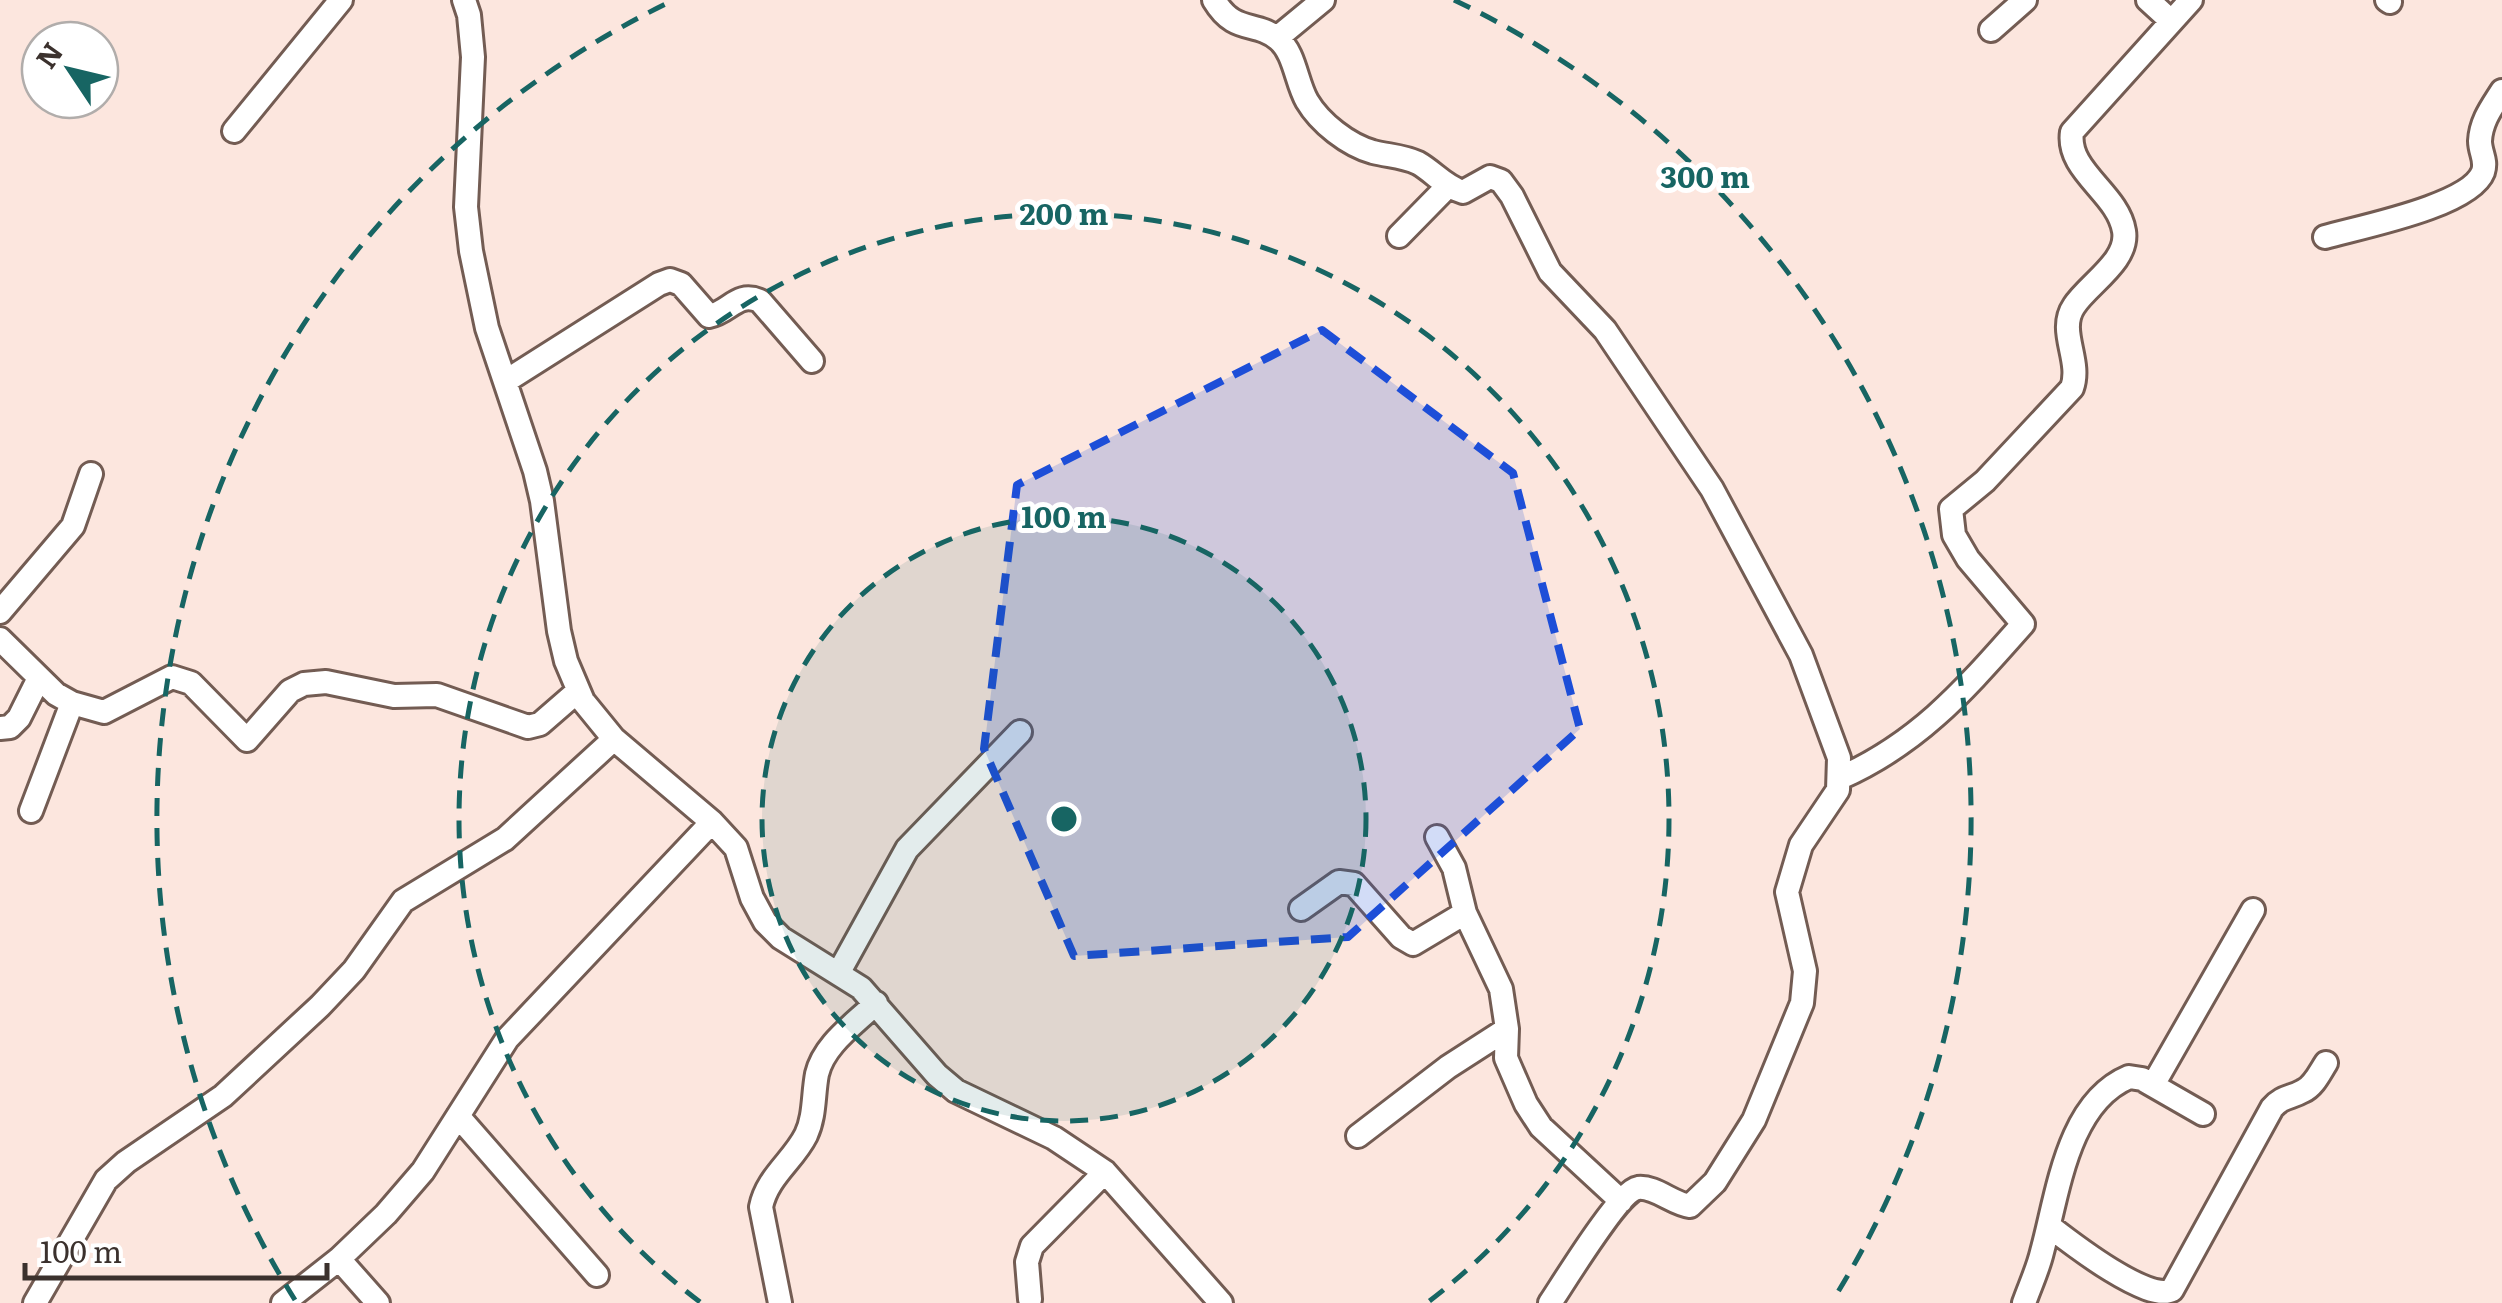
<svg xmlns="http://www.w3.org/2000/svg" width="2502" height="1303" viewBox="0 0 2502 1303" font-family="Literata,serif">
<rect width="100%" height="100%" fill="#fce6de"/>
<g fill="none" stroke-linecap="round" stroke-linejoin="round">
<defs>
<path id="minor" d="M464 0 469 15 473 57 466 207 471 251 487 328 535 471 542 501 559 631 566 661 583 701 614 739 712 822 736 848 752 898 765 922 781 938 861 988 937 1075 956 1091 1054 1138 1105 1172 1221 1303
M1214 0C1235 35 1255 20 1278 39 1295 53 1296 82 1307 101 1320 123 1348 145 1373 152 1389 156 1403 156 1418 163 1434 172 1445 187 1463 192L1490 177 1501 181 1512 196 1550 272 1605 330 1712 489 1801 655 1839 758 1838 790 1801 845 1787 892 1805 971 1802 1003 1754 1120 1715 1182 1690 1206C1673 1204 1655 1186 1638 1188 1619 1191 1563 1284 1550 1303
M2148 0 2171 21
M2387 0 2390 2
M1991 30 2025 0
M1277 38 1323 0
M234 131 341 0
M1399 236 1448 186
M2325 237C2360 227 2470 206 2483 172 2487 160 2480 153 2480 141 2481 121 2492 107 2502 91
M506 381 659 284 670 280 681 284 709 316C730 312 737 291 760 301L812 361
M0 612 73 526 91 474
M0 639 56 694 72 703 104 712 172 677 191 683 247 740 290 691 304 684 326 682 394 696 437 695 528 727 540 724 578 691
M0 728 10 727 19 718 39 678
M1840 778C1921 742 1966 688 2023 624L1968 559 1954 535 1951 509 1985 481 2072 388C2082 360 2057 331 2074 306 2088 284 2129 261 2124 231 2118 193 2066 171 2072 132L2191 0
M31 811 72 703
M1437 837 1454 868 1465 913 1501 989 1507 1029 1506 1058 1526 1104 1541 1127 1621 1201
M1301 909 1339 882 1354 884 1401 937 1413 944 1465 913
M839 972 907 849 1020 732
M2153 1085 2253 910
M458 1116 597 1275
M1358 1136 1448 1067 1507 1029
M2049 1226C2071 1243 2148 1303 2172 1290L2272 1108C2282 1096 2291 1098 2303 1091 2314 1086 2320 1072 2326 1063
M339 1259 378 1303
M1030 1299 1027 1262 1032 1246 1105 1172
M35 1303 106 1180 126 1162 223 1096 320 1006 354 970 403 901 505 839 614 739
M283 1303 339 1259 386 1214 423 1171 507 1039 712 822
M780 1303 761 1207C767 1177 793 1161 806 1135 815 1116 813 1095 817 1074 824 1044 855 1024 876 1003
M2024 1303C2030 1286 2038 1269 2042 1252 2058 1194 2067 1103 2129 1077L2142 1079 2203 1114"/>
</defs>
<use href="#minor" stroke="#735c53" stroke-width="28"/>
<use href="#minor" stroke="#fff" stroke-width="22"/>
</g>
<path fill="#1d4ed8" fill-opacity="0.2" stroke="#1d4ed8" stroke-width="8" stroke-dasharray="20 12" stroke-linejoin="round" d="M1322 330 1513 473 1580 729 1348 937 1074 956 984 749 1017 485Z"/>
<circle cx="1064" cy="819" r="302" fill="#176563" fill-opacity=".12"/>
<g fill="none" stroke="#176563" stroke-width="5" stroke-dasharray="18 12">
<circle cx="1064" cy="819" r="302"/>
<path d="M700 1302A605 605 0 1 1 1428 1302"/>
<path d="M295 1300A907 907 0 0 1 674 0M1454 0A907 907 0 0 1 1833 1300"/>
</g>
<circle cx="1064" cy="819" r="15" fill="#176563" stroke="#fff" stroke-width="5"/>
<g font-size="30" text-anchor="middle" font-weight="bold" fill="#176563" stroke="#fff" stroke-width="10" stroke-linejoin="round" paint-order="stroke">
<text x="1705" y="188">300 m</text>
<text x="1064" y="225">200 m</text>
<text x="1064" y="528">100 m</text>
</g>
<g transform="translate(70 70) rotate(305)"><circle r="48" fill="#ffffff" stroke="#b1adab" stroke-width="2.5"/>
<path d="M0-8L18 38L0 25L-18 38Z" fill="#176563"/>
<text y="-15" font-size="28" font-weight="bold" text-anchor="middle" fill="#3b312d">N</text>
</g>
<path d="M25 1263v15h302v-15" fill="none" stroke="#3b312d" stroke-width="5"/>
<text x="40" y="1263" font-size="30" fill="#3b312d" stroke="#ffffff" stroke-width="8" paint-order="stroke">100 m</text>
</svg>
